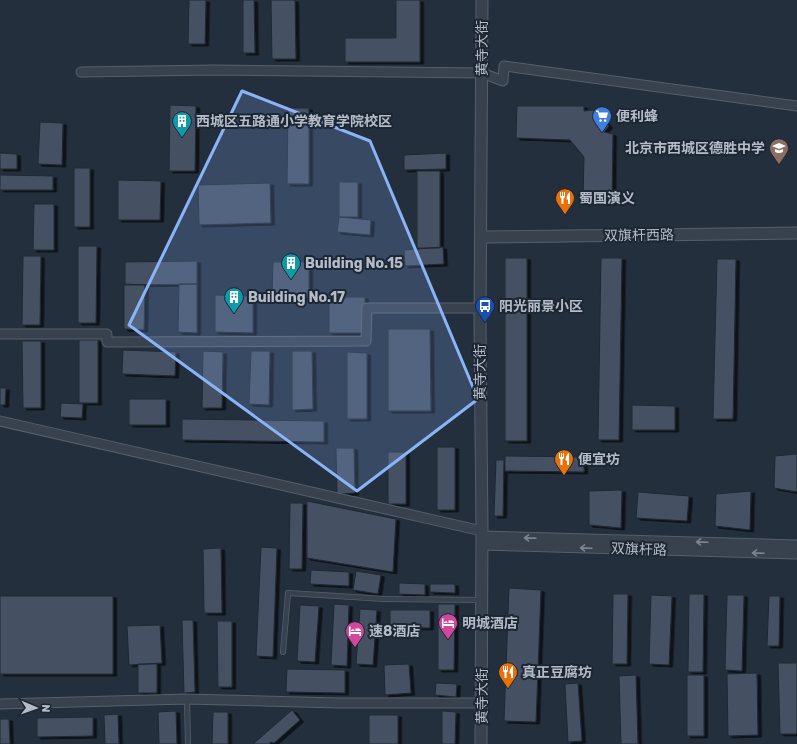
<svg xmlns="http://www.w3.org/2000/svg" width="797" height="744" viewBox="0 0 797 744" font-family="Rubik,'Noto Sans SC',sans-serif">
<defs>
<filter id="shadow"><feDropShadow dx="3.5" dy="2" stdDeviation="0" flood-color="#0009"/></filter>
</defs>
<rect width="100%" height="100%" fill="#242f3e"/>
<path fill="#455162" stroke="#1f2835" filter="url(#shadow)" d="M189 0H206L205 44H188Z
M243 0H254L255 53H243Z
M271 0H295L296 59H272Z
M396 0H420V62H345V38H396Z
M170 105 196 106 195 171H169Z
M517 106H584V111L595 110 609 126 604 132 613 134 612 203 583 202 584 157 570 140 516 138Z
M288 108H309V184H287Z
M40 122 63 123 62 165 38 164Z
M0 153 17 154V169H0Z
M446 153V169L404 170V155Z
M74 168H90V227H74Z
M417 171H440V248H417Z
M0 175 53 176V190H0Z
M118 180 161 181 160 220H118Z
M339 182H358V217H339Z
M270 183 271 223 199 225 198 185Z
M34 204H54V250H33Z
M339 217 371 220 370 235 337 232Z
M78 246H97L96 323H78Z
M443 247 444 264 405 266 404 250Z
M23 256H41L40 325H22Z
M505 258H527V441H505Z
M601 258H622L619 440H598Z
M717 259H736L733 419H713Z
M197 261V284L125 285V262Z
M273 262H309V298H272Z
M124 284 145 285 144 330 124 329Z
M179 284H197V333L178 332Z
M215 295 253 296V333L215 332Z
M329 297H365V333H329Z
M388 329H430L431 411H388Z
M79 340H98V403H79Z
M22 341H41V408H23Z
M123 350 176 352 175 376 122 374Z
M203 351 223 352 222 408H202Z
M251 351H270L269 405 249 404Z
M292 351H312L313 409 292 410Z
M347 352 367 353V419H347Z
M0 388H6L5 405H0Z
M129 399H166V425H129Z
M61 403 83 404 82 418 60 417Z
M632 405 675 406V430H632Z
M182 419 324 421V442L182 440Z
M437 447H455V510H437Z
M336 448H354L355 493 337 494Z
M388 452H406V504H388Z
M797 454V492L774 488 775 456Z
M505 456 584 457V472L505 471Z
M496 460H504L503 516H494Z
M622 490 621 528 589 525V491Z
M751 491 750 530 715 526 716 494Z
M638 492 689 496 687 521 636 518Z
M307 501 396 519 393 572 307 558Z
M290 503H303L302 569H289Z
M261 547 277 548 273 657 256 656Z
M221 548 222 613H204L203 549Z
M311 570 349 572V586L310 584Z
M356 571 381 575 378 594 353 590Z
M399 583 425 584V595L399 594Z
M430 584H455V593L430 592Z
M509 588 541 590 536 722 504 721Z
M613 594H628L627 664H612Z
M689 594H704L703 672H688Z
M651 595 672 596 669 665 649 664Z
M727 595H744L742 671 725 670Z
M0 596H113V674H0Z
M769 596H780L779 646H767Z
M334 604 349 605 347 666 331 665Z
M438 604H455L454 670H438Z
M300 605 319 606 315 662 297 661Z
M360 609 377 610 373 665 356 664Z
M390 610H430V628L390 627Z
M182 620H193L195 692 184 693Z
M217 621H232V687H218Z
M160 625 162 663 129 665 127 626Z
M778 663H797V734H780Z
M138 664H157V693H138Z
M409 664 411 693 385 695 384 665Z
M287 669 345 670V693L286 692Z
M757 673 758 735 728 736 727 674Z
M636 675 638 744H621L619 676Z
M687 675H704V736H687Z
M436 683 457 684 456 697 435 695Z
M578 683 582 741 568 742 565 684Z
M292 710 300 720 274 743 270 742V744H253Z
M176 711 177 744H159L158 712Z
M442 711 456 712 455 744H442Z
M213 712H228V744H212Z
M118 714 119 744H105L104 715Z
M369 715H398V744H369Z
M93 717V736L37 737V718Z
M0 719H9L10 744H0Z"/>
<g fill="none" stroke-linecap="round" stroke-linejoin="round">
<defs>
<path id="service" d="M283 652 288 593 385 599 482 600
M187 699 188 744"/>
<path id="minor" d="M81 72 215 70 482 73 503 81 504 66 797 106
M0 334H107V342L366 341 367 308H480
M0 421 482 531
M482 536 797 545
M482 545 797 554
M0 704 187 699 339 703H482"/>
<path id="tertiary" d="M481 237 797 233
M481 744 482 531 480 323 482 0"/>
</defs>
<use href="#service" stroke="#565f6c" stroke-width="6"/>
<use href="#minor" stroke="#565f6c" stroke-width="11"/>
<use href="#tertiary" stroke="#565f6c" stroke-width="13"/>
<use href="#service" stroke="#38414e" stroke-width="4.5"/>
<use href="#minor" stroke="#38414e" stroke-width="9"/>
<use href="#tertiary" stroke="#38414e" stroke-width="11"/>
</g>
<defs><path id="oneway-shaft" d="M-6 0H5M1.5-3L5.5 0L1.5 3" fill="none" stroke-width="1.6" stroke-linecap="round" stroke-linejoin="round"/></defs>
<g stroke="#7c8592">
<use href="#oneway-shaft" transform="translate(530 538) rotate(-178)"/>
<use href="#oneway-shaft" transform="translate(702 542) rotate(-178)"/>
<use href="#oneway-shaft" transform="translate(586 548) rotate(-178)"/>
<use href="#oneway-shaft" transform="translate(758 553) rotate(-178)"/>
</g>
<path fill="#8ab4f8" fill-opacity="0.2" stroke="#8ab4f8" stroke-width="3" stroke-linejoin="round" d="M242 91 370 141 478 399 357 491 129 325Z"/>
<defs>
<symbol id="supermarket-pin" viewBox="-11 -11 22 30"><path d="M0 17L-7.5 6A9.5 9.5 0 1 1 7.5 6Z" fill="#3f7fe0" stroke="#1d2633"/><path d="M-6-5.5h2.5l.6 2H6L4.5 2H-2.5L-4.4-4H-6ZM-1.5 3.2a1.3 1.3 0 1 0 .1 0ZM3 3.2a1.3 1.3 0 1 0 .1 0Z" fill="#fff"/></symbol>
<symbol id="building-pin" viewBox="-11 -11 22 30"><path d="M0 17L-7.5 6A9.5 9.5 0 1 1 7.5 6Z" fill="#0f9aa8" stroke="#1d2633"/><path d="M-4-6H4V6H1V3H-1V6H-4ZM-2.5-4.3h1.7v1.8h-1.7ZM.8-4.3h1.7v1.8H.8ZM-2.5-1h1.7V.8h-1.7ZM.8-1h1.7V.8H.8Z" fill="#fff"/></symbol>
<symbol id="school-pin" viewBox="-11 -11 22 30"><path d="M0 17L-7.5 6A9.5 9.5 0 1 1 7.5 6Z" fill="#8d6e63" stroke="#1d2633"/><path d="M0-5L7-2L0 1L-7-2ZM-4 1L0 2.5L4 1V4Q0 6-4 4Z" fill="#fff"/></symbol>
<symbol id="restaurant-pin" viewBox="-11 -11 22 30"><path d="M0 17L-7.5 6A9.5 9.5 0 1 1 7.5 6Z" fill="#e8710a" stroke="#1d2633"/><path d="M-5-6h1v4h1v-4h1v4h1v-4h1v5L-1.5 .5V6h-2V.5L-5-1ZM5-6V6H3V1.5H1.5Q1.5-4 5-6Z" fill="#fff"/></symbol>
<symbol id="bus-pin" viewBox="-11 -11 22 30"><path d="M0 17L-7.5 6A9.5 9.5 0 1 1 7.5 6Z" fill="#1a4fb4" stroke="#1d2633"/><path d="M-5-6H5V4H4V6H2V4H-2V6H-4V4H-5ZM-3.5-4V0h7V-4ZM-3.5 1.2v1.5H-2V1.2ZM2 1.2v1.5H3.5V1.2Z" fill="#fff"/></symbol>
<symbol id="hotel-pin" viewBox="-11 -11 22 30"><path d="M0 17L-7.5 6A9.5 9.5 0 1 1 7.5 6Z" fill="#d1479c" stroke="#1d2633"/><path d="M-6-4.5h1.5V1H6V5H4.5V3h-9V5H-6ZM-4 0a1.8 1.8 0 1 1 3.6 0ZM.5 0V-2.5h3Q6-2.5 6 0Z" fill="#fff"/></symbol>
</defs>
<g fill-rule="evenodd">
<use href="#supermarket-pin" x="591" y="105" width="22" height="30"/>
<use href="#building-pin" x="171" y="110" width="22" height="30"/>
<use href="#school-pin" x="768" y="137" width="22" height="30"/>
<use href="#restaurant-pin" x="554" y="187" width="22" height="30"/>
<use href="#building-pin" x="280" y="252" width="22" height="30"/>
<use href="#building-pin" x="223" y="286" width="22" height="30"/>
<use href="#bus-pin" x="474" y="295" width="22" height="30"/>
<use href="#restaurant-pin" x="553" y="448" width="22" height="30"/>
<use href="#hotel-pin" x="437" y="612" width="22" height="30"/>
<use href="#hotel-pin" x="344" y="620" width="22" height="30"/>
<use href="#restaurant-pin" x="497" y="661" width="22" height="30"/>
</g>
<g text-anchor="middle" stroke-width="4" stroke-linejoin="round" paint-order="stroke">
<g font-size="14" fill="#b4bcc9" stroke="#1d2633">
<text transform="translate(482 48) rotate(-90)" y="5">黄寺大街</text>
<text transform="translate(639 235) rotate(-1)" y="5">双旗杆西路</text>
<text transform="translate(480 372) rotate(-90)" y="5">黄寺大街</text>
<text transform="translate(639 549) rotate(2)" y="5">双旗杆路</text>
<text transform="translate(482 696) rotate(-90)" y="5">黄寺大街</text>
</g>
<g font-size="14" font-weight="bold" fill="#b4bcc9" stroke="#1d2633" text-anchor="start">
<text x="616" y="121">便利蜂</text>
<text x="196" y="126">西城区五路通小学教育学院校区</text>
<text x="765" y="153" text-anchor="end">北京市西城区德胜中学</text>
<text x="579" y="203">蜀国演义</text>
<text x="305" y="268">Building No.15</text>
<text x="248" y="302">Building No.17</text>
<text x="499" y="311">阳光丽景小区</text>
<text x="578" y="464">便宜坊</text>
<text x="462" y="628">明城酒店</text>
<text x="369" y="636">速8酒店</text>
<text x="522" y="677">真正豆腐坊</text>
</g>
</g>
<g transform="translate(36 708) rotate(92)" stroke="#1d2633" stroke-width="3" paint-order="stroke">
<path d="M0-3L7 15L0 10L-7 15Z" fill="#b4bcc9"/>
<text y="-6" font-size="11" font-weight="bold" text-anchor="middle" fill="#b4bcc9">N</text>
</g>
</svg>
